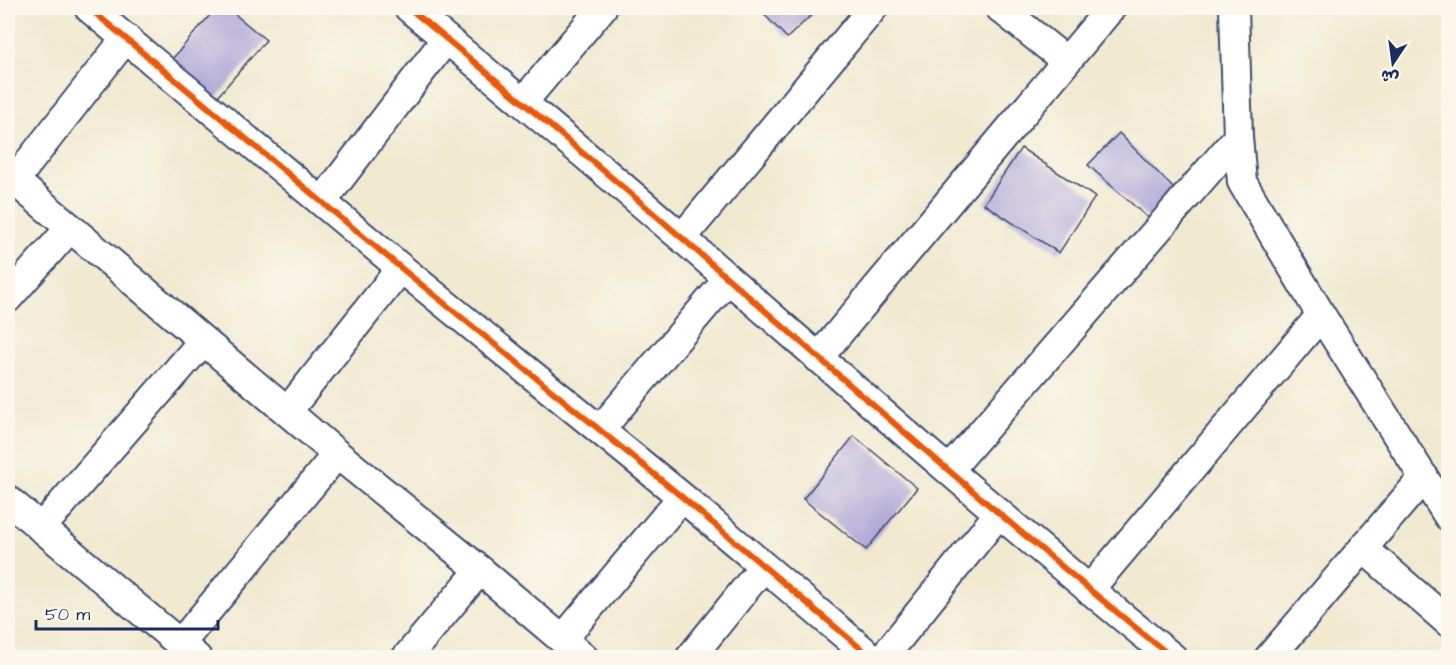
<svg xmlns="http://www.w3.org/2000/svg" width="1456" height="665" viewBox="0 0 1456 665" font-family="'Architects Daughter','Playpen Sans Arabic',sans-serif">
<rect width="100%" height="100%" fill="#fbf7ec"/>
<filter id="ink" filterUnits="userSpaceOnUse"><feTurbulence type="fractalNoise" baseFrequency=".0167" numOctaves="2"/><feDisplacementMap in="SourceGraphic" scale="12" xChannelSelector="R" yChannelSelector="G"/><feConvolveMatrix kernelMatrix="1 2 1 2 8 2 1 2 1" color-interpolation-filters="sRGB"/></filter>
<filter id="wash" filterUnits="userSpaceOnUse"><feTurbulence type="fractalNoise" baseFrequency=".008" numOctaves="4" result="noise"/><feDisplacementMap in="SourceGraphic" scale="24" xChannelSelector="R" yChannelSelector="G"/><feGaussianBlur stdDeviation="1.35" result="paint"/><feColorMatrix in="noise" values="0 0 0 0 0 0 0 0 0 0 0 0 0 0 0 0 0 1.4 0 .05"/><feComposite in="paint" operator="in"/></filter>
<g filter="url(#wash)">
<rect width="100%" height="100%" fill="#f1e9d0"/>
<g id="blocks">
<path fill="#b3acd9" d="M216 8H227L266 40 213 102 168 64Z
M758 8H819L787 38Z
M1119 133 1177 192 1148 218 1088 165Z
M1021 148 1095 197 1059 253 984 204Z
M854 436 917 488 866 550 803 499Z"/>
</g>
</g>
<g filter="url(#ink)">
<use href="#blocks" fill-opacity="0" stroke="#3b4b6f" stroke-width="1.5"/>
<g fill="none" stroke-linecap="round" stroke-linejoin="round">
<defs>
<path id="minor" d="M89 8 401 268 682 497 872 658
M409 8C501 84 592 160 682 238 844 380 1005 522 1173 658
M1000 8 1066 61
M1234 8 1238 137 1242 182 1321 315 1448 516
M523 102 602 8
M8 175 337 454 480 570 584 658
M14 181 126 38
M322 202 446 39
M682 238 873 8
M8 298 70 228
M818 358 1111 8
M287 412 401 268
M600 430 728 279
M949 470 1238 137
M8 500 197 658
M41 528 203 341
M1363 548 1448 622
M1089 590 1321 315
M563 639 682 497
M180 644 337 454
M406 658 480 570
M690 658 763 567
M883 658 999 513
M1269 658 1424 477"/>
</defs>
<use href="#minor" stroke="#3b4b6f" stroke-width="32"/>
<use href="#minor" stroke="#fff" stroke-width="28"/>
<defs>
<path id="cycleway" d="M89 8 401 268 682 497 872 658
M409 8C501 84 592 160 682 238 844 380 1005 522 1173 658"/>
</defs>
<use href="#cycleway" stroke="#fbf7ec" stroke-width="10"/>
<use href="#cycleway" stroke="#e8590c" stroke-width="6"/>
</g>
</g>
<rect width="1456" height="665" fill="none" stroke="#fbf7ec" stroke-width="30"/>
<g transform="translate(1393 63) rotate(193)" stroke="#fbf7ec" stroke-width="4.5" paint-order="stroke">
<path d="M0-4.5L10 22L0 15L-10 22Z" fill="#1b2f5e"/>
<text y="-9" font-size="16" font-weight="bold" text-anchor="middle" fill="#1b2f5e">ش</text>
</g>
<path d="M36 620v9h182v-9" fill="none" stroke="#1b2f5e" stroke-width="3"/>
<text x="45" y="620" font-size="18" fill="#1b2f5e" stroke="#fbf7ec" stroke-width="4.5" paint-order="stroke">50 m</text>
</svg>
